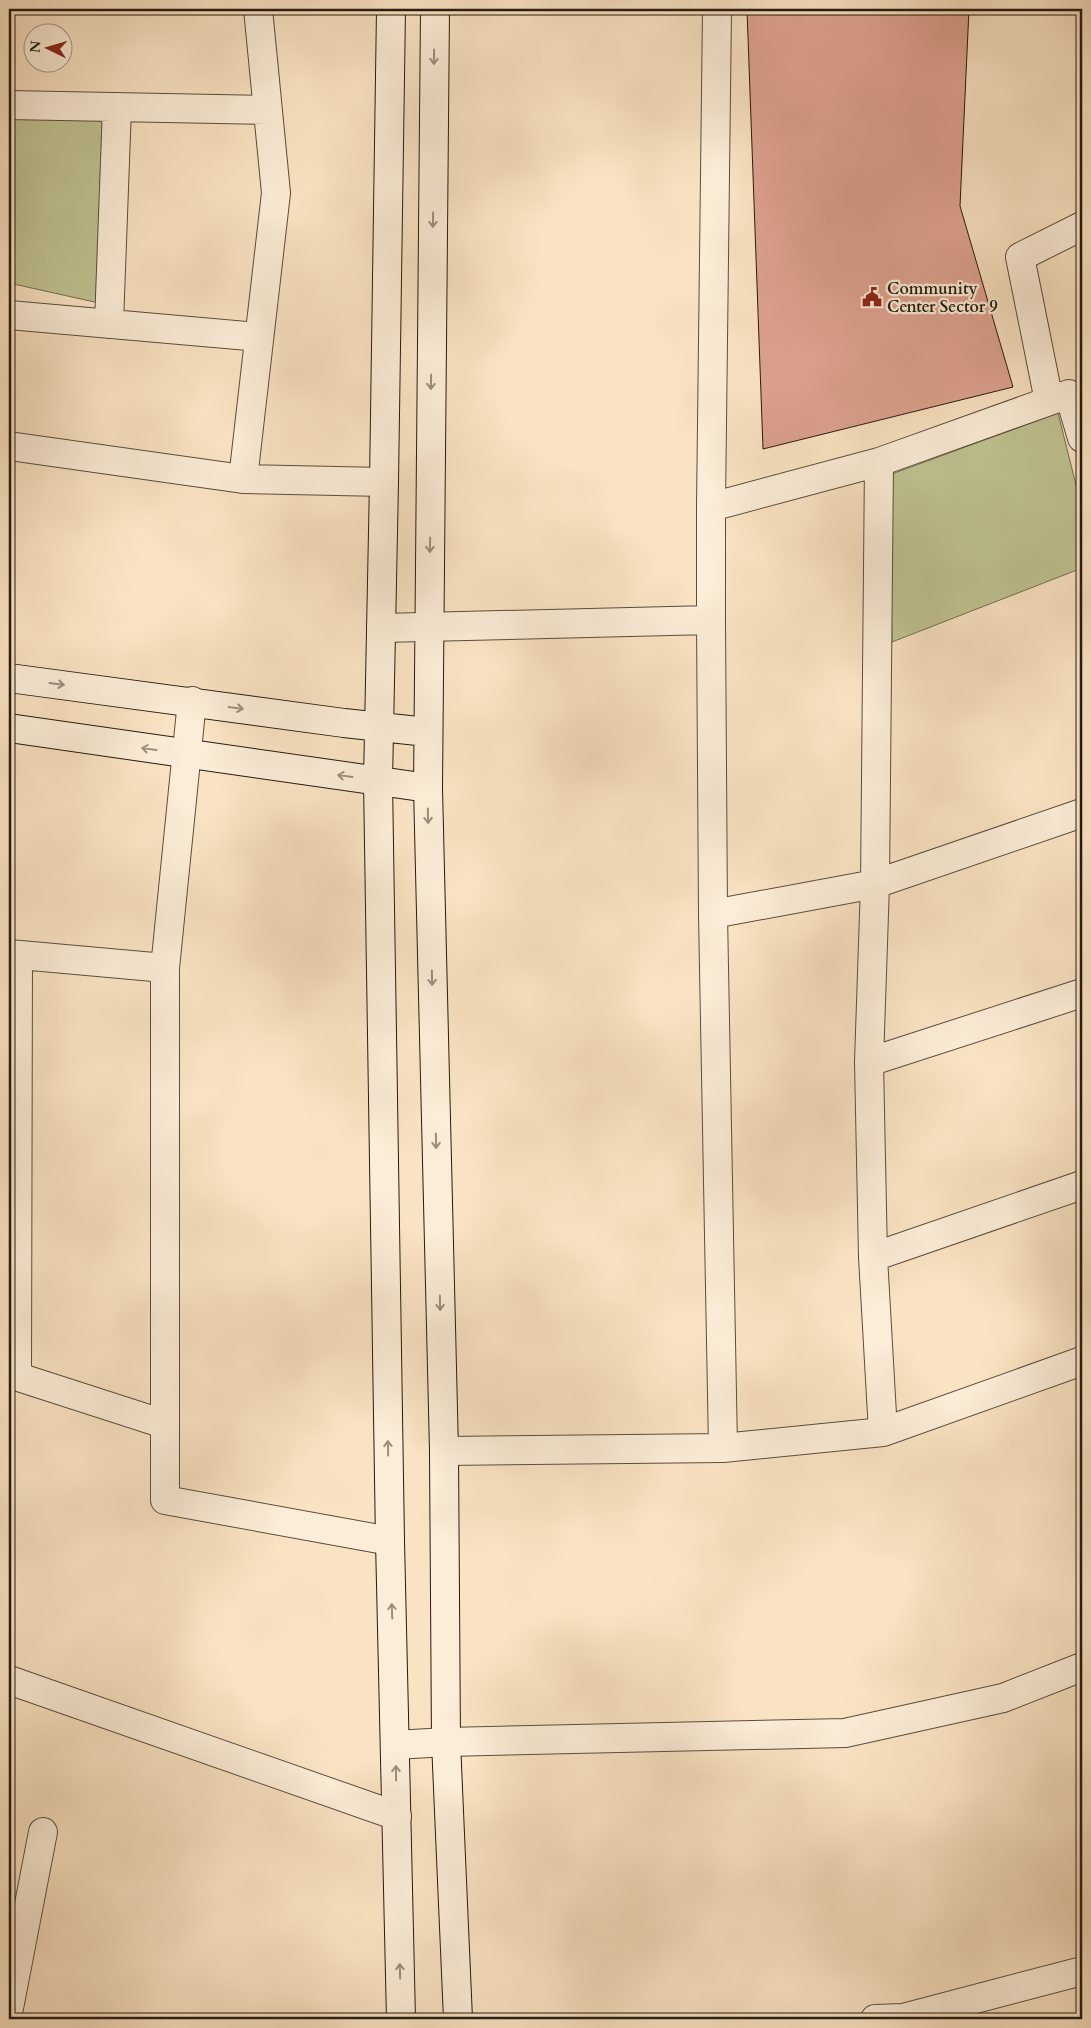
<svg xmlns="http://www.w3.org/2000/svg" width="1091" height="2028" viewBox="0 0 1091 2028" font-family="Cardo,serif">
<rect width="100%" height="100%" fill="#fae3c3"/>
<filter id="stains"><feTurbulence type="fractalNoise" baseFrequency=".004" numOctaves="4"/><feColorMatrix values="0 0 0 0 .2 0 0 0 0 .09 0 0 0 0 .02 0 0 0 .5 -.17"/></filter>
<radialGradient id="worn" r=".72"><stop offset=".6" stop-color="#630" stop-opacity="0"/><stop offset="1" stop-color="#630" stop-opacity=".3"/></radialGradient>
<path fill="#c0c392" stroke="#726f52" d="M112 111 99 303 9 283V112Z
M1058 413 1082 509V568L892 642 889 475Z"/>
<path fill="#dea290" stroke="#241b11" d="M764 9H969L960 206 1013 387 763 449 747 10Z"/>
<g fill="none" stroke-linecap="round" stroke-linejoin="round">
<defs>
<path id="street" d="M717 9 711 507 879 462
M9 105 268 110
M9 315 259 337
M109 324 117 107
M1049 401 1020 257 1082 226
M1082 438 1069 394 879 462 875 884 1082 813
M9 446 243 479 276 193 258 9
M243 479 384 482
M711 620 713 914 875 884 869 1062
M381 628 711 620V507
M192 701 165 968V1500L390 1541
M9 954 165 968
M1082 1185 873 1257 883 1432 1082 1361
M873 1257 869 1062 1082 993
M9 1374 164 1424
M17 1376 18 955
M723 1448 883 1432
M444 1451 723 1448 713 914
M9 1680 397 1816
M395 1745 446 1742 845 1733 1003 1698 1082 1667
M9 2008 43 1832
M875 2019 903 2018 1082 1971"/>
<path id="secondary" d="M391 9 384 482 378 781 390 1541 401 2019
M435 9 428 788 444 1451 446 1742 458 2019
M9 678 344 723 427 732
M9 728 428 788"/>
</defs>
<use href="#street" stroke="#5a4d3e" stroke-width="30"/>
<use href="#secondary" stroke="#241b11" stroke-width="30"/>
<use href="#street" stroke="#fcedd8" stroke-width="28"/>
<use href="#secondary" stroke="#fcedd8" stroke-width="28"/>
</g>
<defs><path id="oneway-shaft" d="M-6 0H5M1.5-3L5.5 0L1.5 3" fill="none" stroke-width="1.6" stroke-linecap="round" stroke-linejoin="round" transform="scale(1.25)"/></defs>
<g stroke="#9b8e7e">
<use href="#oneway-shaft" transform="translate(434 57) rotate(91)"/>
<use href="#oneway-shaft" transform="translate(433 220) rotate(91)"/>
<use href="#oneway-shaft" transform="translate(431 382) rotate(91)"/>
<use href="#oneway-shaft" transform="translate(430 545) rotate(91)"/>
<use href="#oneway-shaft" transform="translate(57 684) rotate(7)"/>
<use href="#oneway-shaft" transform="translate(236 708) rotate(8)"/>
<use href="#oneway-shaft" transform="translate(149 749) rotate(-172)"/>
<use href="#oneway-shaft" transform="translate(345 776) rotate(-172)"/>
<use href="#oneway-shaft" transform="translate(428 816) rotate(89)"/>
<use href="#oneway-shaft" transform="translate(432 978) rotate(89)"/>
<use href="#oneway-shaft" transform="translate(436 1141) rotate(89)"/>
<use href="#oneway-shaft" transform="translate(440 1303) rotate(89)"/>
<use href="#oneway-shaft" transform="translate(388 1448) rotate(-91)"/>
<use href="#oneway-shaft" transform="translate(392 1611) rotate(-92)"/>
<use href="#oneway-shaft" transform="translate(396 1773) rotate(-91)"/>
<use href="#oneway-shaft" transform="translate(400 1971) rotate(-91)"/>
</g>
<defs>
<symbol id="civic-bare" viewBox="-9 -9 18 18"><path d="M-.6-6.5H3V-4.5H.6V-3L4-1V1h2V6H-6V1h2V-1L-.6-3ZM-1.2 2.5V6h2.4V2.5Z" fill="#8f2418" stroke="#fcedd8" stroke-width="2.5" paint-order="stroke"/></symbol>
</defs>
<g fill-rule="evenodd">
<use href="#civic-bare" x="858" y="283" width="28" height="28"/>
</g>
<g text-anchor="middle" stroke-width="4.5" stroke-linejoin="round" paint-order="stroke">
<g font-size="16" font-weight="bold" fill="#241b11" stroke="#fcedd8" text-anchor="start">
<text x="887" y="294">Community<tspan x="887" dy="18">Center Sector 9</tspan></text>
</g>
</g>
<rect width="1091" height="2028" fill="none" stroke="#fae3c3" stroke-width="30"/>
<rect x="10" y="10" width="1071" height="2008" fill="none" stroke="#241b11" stroke-width="2.5"/>
<rect x="15" y="15" width="1061" height="1998" fill="none" stroke="#241b11"/>
<g transform="translate(48 48) rotate(275)"><circle r="24" fill="#fcedd8" stroke="#a69988"/>
<path d="M0-4L9 19L0 12L-9 19Z" fill="#8f2418"/>
<text y="-8" font-size="14" font-weight="bold" text-anchor="middle" fill="#241b11">N</text>
</g>
<rect width="100%" height="100%" filter="url(#stains)"/>
<rect width="100%" height="100%" fill="url(#worn)"/>
</svg>
